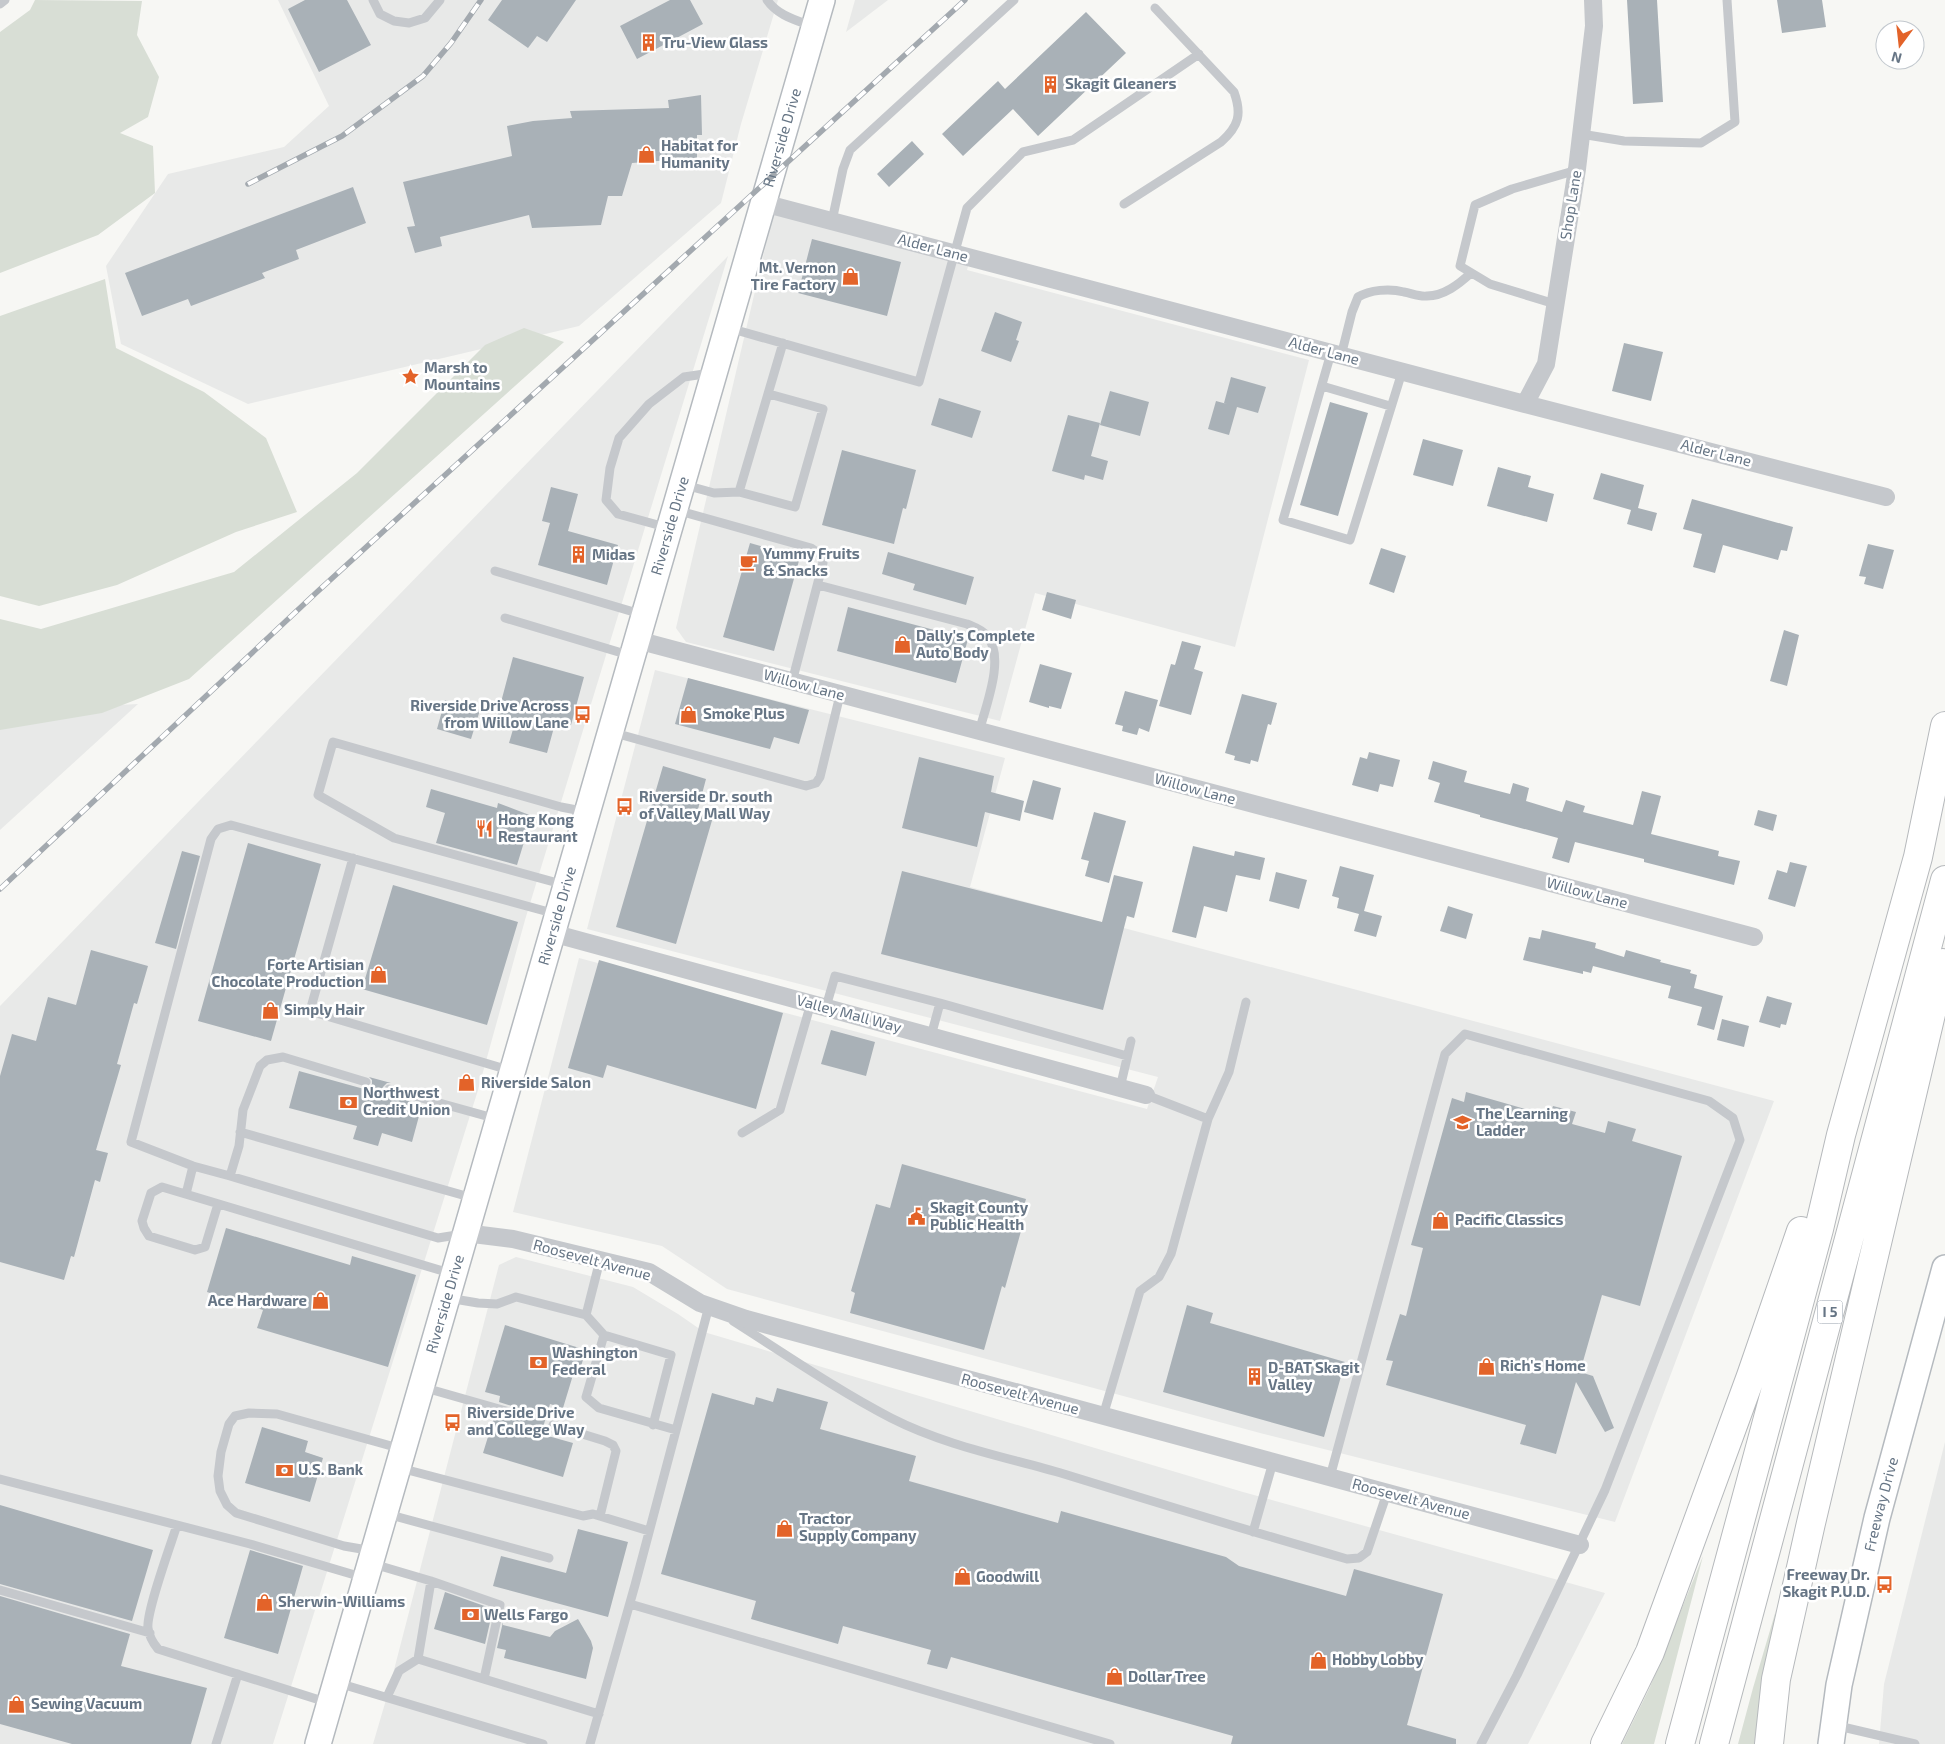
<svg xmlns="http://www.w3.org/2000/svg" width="1945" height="1744" viewBox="0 0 1945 1744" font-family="'Exo 2',sans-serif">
<rect width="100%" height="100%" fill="#f7f7f4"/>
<path fill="#e8e9e8" d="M278 0H778L741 124 721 203 579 326 248 404 121 344 106 266 168 174 284 147 329 106Z
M855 0H888L846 32Z
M774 210 970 259 967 270 1309 360 1235 647 1035 593 1000 721 686 642 676 628Z
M728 256 525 920 478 1090 273 1744H0V1006Z
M655 670 1005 758 970 887 1774 1101 1615 1522 1260 1433 727 1289 662 1246 513 1212 579 958 1147 1109 1158 1077 587 929Z
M138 704 0 830V711Z
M516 1257 633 1287 678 1314 704 1332 1243 1492 1605 1593 1528 1744H373L388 1693 499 1265Z
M1945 1442V1744H1879L1884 1684Z"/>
<path fill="#d8ded5" d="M35 0 142 1 137 35 159 77 148 117 120 133 153 146 155 193 98 235 0 273V32L30 10Z
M105 279 116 348 204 392 266 438 297 512 236 532 117 585 39 606 0 596V316Z
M524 328 564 342 189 679 102 713 0 730V619L41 629 234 572 357 473 485 345Z
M1703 1556 1654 1744H1622L1650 1687Z
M1776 1610 1755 1744H1738L1753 1688Z"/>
<path fill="#a9b1b7" d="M305 0H347L371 45 319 72 288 9Z
M502 0H576L547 42 537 36 528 48 488 20Z
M670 0H690L703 24 637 59 620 26Z
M1627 0H1657L1663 102 1633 104Z
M1777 0H1822L1826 27 1782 33Z
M1086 12 1126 53 1038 136 1013 109 963 156 942 134 998 81 1005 89Z
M701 95 702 135H697V158L632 163 622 196H608L601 225 532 228 529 215 440 237 442 246 415 253 407 227 415 226 403 182 512 156 507 126 533 121 572 118 570 111 669 108 668 100Z
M912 141 924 154 889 187 877 174Z
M353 187 366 223 296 250 299 259 262 273 265 278 191 306 188 299 142 316 125 273Z
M812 239 901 262 887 316 798 293Z
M995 312 1022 322 1016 340 1019 341 1011 362 981 351Z
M1624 343 1663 352 1651 401 1612 391Z
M1231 377 1266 387 1258 413 1237 407 1229 435 1208 429 1216 401 1227 404 1224 403Z
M1110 391 1149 402 1140 436 1100 425Z
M939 398 981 411 972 438 931 425Z
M1330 402 1368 413 1338 516 1300 505Z
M1068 415 1100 423 1091 456 1108 461 1103 480 1085 475 1084 480 1052 471Z
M1423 439 1463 450 1453 486 1413 475Z
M842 450 916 470 906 509 903 508 894 544 822 525Z
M1498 467 1531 476 1528 487 1554 494 1547 522 1487 506Z
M1601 473 1644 485 1638 508 1657 513 1652 531 1627 524 1631 510 1593 499Z
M551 487 578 494 568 531 618 545 607 585 538 565 550 523 542 521Z
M1692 499 1793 527 1787 551 1781 550 1778 560 1723 545 1715 573 1693 567 1702 534 1683 529Z
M750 543 800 557 774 651 723 637Z
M1868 544 1894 550 1883 589 1864 584 1866 577 1859 576Z
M1381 548 1406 556 1394 593 1369 584Z
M888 552 974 577 966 605 913 590 915 584 882 574Z
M1047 592 1076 600 1071 619 1042 610Z
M848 607 968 639 956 683 837 651Z
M1784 630 1799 635 1787 686 1770 681Z
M1182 641 1201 646 1194 669 1203 672 1191 715 1159 706 1171 664 1175 665Z
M513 657 584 677 571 725 556 720 547 753 509 743 514 726 496 721Z
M1040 664 1072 673 1061 709 1049 706V708L1029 702Z
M688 678 809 710 799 744 774 737 770 749 675 724Z
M1125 691 1158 700 1149 732 1139 728 1137 735 1122 731 1123 726 1115 724Z
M1242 694 1277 703 1271 725 1268 724 1258 762 1251 760 1250 764 1234 760 1235 756 1225 753Z
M445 700 480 710 471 739 437 729Z
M1369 752 1400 760 1393 787 1380 784 1378 792 1352 785 1360 757 1367 759Z
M919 757 994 776 991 792 1024 801 1020 821 985 812 977 847 902 828Z
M1433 761 1467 771 1464 782 1510 794 1513 783 1529 788 1526 801 1562 812 1566 800 1585 806 1583 812 1633 825 1642 791 1661 796 1651 834 1719 851 1718 856 1740 861 1734 885 1644 862V859L1575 842 1569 863 1552 858 1558 838 1480 817V815L1434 802 1440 783 1428 779Z
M663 766 706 779 697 813 713 817 676 944 616 927Z
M1033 780 1061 788 1053 820 1024 812Z
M431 789 497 808 498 803 532 816 517 865 436 843 445 813 426 807Z
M1758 810 1777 815 1773 831 1754 825Z
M1094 812 1126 821 1109 883 1085 876 1089 861 1081 859Z
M248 843 321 864 271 1041 198 1021Z
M1193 846 1234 856 1235 851 1265 858 1260 880 1236 875 1227 912 1204 906 1196 938 1172 932Z
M182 851 200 856 176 949 155 943Z
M1790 862 1807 866 1795 907 1768 899 1777 870 1787 873Z
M1340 866 1374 875 1364 911 1382 916 1376 937 1354 931 1359 914 1337 908 1339 898 1332 896Z
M902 871 1102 922 1114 875 1143 882 1134 918 1127 916 1103 1010 881 954Z
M1276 872 1307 880 1299 909 1269 901Z
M393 885 518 922 487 1025 362 989Z
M1448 906 1473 914 1466 939 1440 931Z
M1542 930 1596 943 1595 948 1624 957 1626 950 1661 960 1660 962 1691 970 1690 973 1697 975 1694 988 1723 996 1714 1030 1697 1025 1702 1007 1668 998 1671 986 1593 966 1591 973 1583 971V974L1523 960 1529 937 1540 939Z
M91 950 148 966 137 1004 134 1003 117 1064 121 1065 96 1150 108 1153 100 1182 95 1180 74 1257 71 1256 64 1280 0 1262V1076L12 1034 36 1041 48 997 76 1005Z
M599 960 783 1013 756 1109 607 1065 603 1078 568 1068Z
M1767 996 1792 1003 1786 1025 1781 1024 1780 1028 1759 1022Z
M1722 1019 1749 1026 1744 1047 1717 1040Z
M831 1030 875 1042 866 1076 821 1064Z
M299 1071 364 1089 372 1084V1080L369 1077 391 1083H387L383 1087 385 1094 422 1105 412 1142 382 1133 378 1146 353 1139 357 1126 289 1108Z
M1466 1092 1550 1116 1553 1106 1576 1112 1572 1124 1605 1133 1608 1121 1636 1129 1632 1141 1682 1156 1640 1306 1602 1295 1580 1372 1593 1376 1614 1428 1605 1432 1576 1382 1556 1454 1520 1444 1526 1425 1386 1385 1393 1361 1386 1360 1400 1314 1406 1316 1423 1248 1411 1245 1452 1098 1464 1102Z
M902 1164 1026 1199 1019 1223 1023 1224 1005 1288 1002 1286 984 1350 850 1313 855 1293 851 1291 876 1204 890 1208Z
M226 1228 350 1265 352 1256 416 1275 388 1367 257 1328 263 1310 207 1292Z
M1187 1305 1213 1313 1210 1323 1345 1362 1324 1437 1163 1392Z
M505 1325 586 1350 578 1376 573 1375 563 1408 550 1404 541 1434 573 1443 563 1477 483 1453 495 1414 514 1419 519 1414V1411L515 1407 499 1402 500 1396 485 1392Z
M777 1388 828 1402 820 1429 916 1456 909 1481 1058 1523 1061 1511 1226 1557 1239 1566 1346 1596 1354 1569 1443 1594 1407 1725 1456 1739V1744H1231L1233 1736 951 1657 947 1669 927 1664 931 1650 843 1626 838 1644 751 1619 756 1601 661 1574 712 1393 754 1405 756 1397 773 1402Z
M262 1427 308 1441 305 1452 323 1458 310 1502 245 1483Z
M0 1505 153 1550 132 1621 0 1584Z
M578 1529 628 1542 608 1617 493 1586 501 1556 566 1573Z
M250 1550 303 1566 278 1654 224 1638Z
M445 1592 493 1609 485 1644 434 1629Z
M0 1596 130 1634 121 1666 207 1688 191 1744H72L0 1724Z
M578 1619 591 1641 593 1648 586 1679 504 1658 506 1650 497 1648 503 1622V1625L550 1637 555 1631Z"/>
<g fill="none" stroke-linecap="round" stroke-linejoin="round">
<defs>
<g id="secondary">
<path id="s1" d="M318 1744 822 0"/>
<path id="s2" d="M1831 1744 1839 1685 1877 1518 1945 1268"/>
</g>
<path id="highway" d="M1605 1744 1650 1652 1751 1376 1801 1231
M1680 1744 1819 1229 1841 1135 1918 857 1945 726
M1714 1744 1945 880
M1769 1744 1776 1679 1811 1523 1943 963"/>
</defs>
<use href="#secondary" stroke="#b5babf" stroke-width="28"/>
<use href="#highway" stroke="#b6b9bc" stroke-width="30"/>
<path stroke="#c5c8cc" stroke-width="9" d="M373 0 380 14 394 21 409 23 425 18 440 0
M767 0C778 16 796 20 814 27
M0 4 5 0
M1581 134 1624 141 1701 143 1735 122 1727 0
M1124 204 1221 142C1239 126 1242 114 1234 92L1155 8
M832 221 843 169 850 150 1014 0
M1555 304 1490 284 1460 266 1475 205 1512 189 1577 170
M729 328 919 382 967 208 1023 152 1073 140 1199 54
M1331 353 1283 520 1350 540 1402 372
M1341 356 1352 312 1358 297C1370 290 1389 288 1404 292 1411 293 1419 297 1427 296 1444 296 1459 284 1471 273
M1322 386 1390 406
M685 485 714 493 739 492 795 507 823 409 769 394
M739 492 783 343
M676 510 811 548 821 555 823 563 792 682
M669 528 618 514 606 500 610 468 619 438 649 404 684 377 711 373
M495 571 644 615
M818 585 967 624C974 627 983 630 987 636 1006 657 985 708 979 732
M505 618 632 656
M611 732 806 786 816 783 820 777 840 695
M353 858 310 1011 512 1071
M565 885 394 838 318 795 333 742 561 807 587 812
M826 1007 835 976 940 1003
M931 1036 940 1003 1127 1056
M1120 1088 1131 1041
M389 1089 497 1119
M1146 1095 1208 1119
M240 1132 473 1198
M742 1133 780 1110 811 1003
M230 1176 239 1146 243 1110 260 1066 267 1060 283 1057 366 1082
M186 1194 193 1166
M218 1204 205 1247 195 1250 149 1236 144 1228 142 1221 151 1193 162 1187 453 1274
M463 1234 438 1238 230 1176 193 1166 131 1142 211 839 218 829 231 825 556 914
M448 1298 478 1303 497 1304 516 1297 586 1315 604 1335 671 1355 653 1425
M586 1315 600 1260
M733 1321C785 1354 837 1390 891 1418 946 1446 1006 1457 1064 1474 1158 1503 1252 1532 1347 1559L1359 1558 1367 1552 1387 1493
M604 1335 586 1397 599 1408 676 1430
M422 1387 513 1413
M1103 1416 1140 1291 1159 1277 1171 1254 1208 1119 1229 1072 1246 1002
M553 1425 605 1441 613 1445 616 1451 600 1516
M400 1468 583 1516 593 1514 649 1531
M1330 1477 1445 1054 1465 1034 1709 1101 1733 1118 1740 1140 1605 1490 1517 1675 1481 1744
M0 1479 250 1544 365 1578
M387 1514 549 1558
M177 1525C171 1544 146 1612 148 1628 149 1636 153 1643 158 1649L329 1703
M1253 1532 1273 1462
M373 1551 344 1546 236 1513 227 1505 220 1491 218 1476 221 1452 229 1424 235 1416 249 1413 277 1414 402 1449
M370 1563 431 1581 500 1605 484 1679
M0 1590 150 1633
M630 1604 1110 1744
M418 1659 599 1714
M338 1683 543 1744
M387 1697 399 1671 418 1659 431 1581
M1834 1725 1915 1744
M216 1744 238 1674
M590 1744 635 1585 709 1306 711 1308"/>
<path stroke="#c5c8cc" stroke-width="18" d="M763 203 1525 404 1886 497
M1525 404 1546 364 1577 169 1594 26 1593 0
M637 640 1754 937
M552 933 1146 1095
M465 1233 513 1239 649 1272 700 1303 746 1319 1580 1545"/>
<use href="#secondary" stroke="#fff" stroke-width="25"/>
<use href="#highway" stroke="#fff" stroke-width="28"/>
<defs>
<path id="rail" d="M248 184 342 136 423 76 451 43 481 0
M0 889 317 592 965 0"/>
</defs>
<use href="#rail" stroke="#a3a9af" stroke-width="5.5"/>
<use href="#rail" stroke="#fff" stroke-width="4" stroke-dasharray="11" stroke-linecap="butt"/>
</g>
<defs>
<symbol id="building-bare" viewBox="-9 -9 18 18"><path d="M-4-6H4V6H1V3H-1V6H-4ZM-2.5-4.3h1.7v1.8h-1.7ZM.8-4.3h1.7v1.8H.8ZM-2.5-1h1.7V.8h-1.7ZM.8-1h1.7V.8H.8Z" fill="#e36329" stroke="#fff" stroke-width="2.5" paint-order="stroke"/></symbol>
<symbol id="shop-bare" viewBox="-9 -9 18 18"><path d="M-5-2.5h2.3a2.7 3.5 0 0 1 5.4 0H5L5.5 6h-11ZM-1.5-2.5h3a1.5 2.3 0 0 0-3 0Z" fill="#e36329" stroke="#fff" stroke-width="2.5" paint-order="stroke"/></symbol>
<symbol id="sight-bare" viewBox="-9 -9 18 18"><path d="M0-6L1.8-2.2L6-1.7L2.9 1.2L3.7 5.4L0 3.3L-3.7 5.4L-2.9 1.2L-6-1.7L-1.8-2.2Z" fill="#e36329" stroke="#fff" stroke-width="2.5" paint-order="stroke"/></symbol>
<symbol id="cafe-bare" viewBox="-9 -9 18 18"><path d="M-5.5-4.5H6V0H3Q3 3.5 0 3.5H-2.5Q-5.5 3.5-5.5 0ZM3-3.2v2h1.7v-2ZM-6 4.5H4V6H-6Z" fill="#e36329" stroke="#fff" stroke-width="2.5" paint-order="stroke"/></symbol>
<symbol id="bus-bare" viewBox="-9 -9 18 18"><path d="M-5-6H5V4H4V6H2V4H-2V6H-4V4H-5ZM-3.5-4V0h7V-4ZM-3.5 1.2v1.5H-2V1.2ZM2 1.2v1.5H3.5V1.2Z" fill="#e36329" stroke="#fff" stroke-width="2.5" paint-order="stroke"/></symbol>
<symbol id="restaurant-bare" viewBox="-9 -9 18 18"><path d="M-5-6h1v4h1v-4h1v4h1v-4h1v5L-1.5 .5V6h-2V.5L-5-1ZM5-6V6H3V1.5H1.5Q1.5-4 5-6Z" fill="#e36329" stroke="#fff" stroke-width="2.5" paint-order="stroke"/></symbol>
<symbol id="bank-bare" viewBox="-9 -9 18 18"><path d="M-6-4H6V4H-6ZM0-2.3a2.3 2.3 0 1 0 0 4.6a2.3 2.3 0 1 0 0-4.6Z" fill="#e36329" stroke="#fff" stroke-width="2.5" paint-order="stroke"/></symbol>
<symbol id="school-bare" viewBox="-9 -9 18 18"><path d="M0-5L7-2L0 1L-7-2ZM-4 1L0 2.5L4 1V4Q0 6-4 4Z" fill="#e36329" stroke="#fff" stroke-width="2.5" paint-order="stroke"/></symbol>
<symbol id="civic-bare" viewBox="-9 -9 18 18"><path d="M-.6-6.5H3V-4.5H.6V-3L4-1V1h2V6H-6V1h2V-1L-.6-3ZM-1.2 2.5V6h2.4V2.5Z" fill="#e36329" stroke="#fff" stroke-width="2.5" paint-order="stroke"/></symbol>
</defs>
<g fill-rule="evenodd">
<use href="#building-bare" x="636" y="30" width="25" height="25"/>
<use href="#building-bare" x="1038" y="72" width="25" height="25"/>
<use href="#shop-bare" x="634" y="142" width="25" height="25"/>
<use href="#shop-bare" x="838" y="264" width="25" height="25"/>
<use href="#sight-bare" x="398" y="364" width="25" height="25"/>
<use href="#building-bare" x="566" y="542" width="25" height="25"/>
<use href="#cafe-bare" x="736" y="550" width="25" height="25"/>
<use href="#shop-bare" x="890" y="632" width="25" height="25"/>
<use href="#shop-bare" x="676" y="702" width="25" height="25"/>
<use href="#bus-bare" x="570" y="702" width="25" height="25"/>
<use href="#bus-bare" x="612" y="794" width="25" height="25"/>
<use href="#restaurant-bare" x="472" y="816" width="25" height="25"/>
<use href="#shop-bare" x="366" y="962" width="25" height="25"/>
<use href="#shop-bare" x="258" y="998" width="25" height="25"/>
<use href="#shop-bare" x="454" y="1070" width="25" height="25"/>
<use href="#bank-bare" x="336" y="1090" width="25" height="25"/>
<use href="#school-bare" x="1450" y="1110" width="25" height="25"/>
<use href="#civic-bare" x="904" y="1204" width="25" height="25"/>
<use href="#shop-bare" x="1428" y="1208" width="25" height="25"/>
<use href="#shop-bare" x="308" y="1288" width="25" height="25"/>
<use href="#bank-bare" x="526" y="1350" width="25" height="25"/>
<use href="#shop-bare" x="1474" y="1354" width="25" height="25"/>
<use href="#building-bare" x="1242" y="1364" width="25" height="25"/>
<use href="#bus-bare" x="440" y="1410" width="25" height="25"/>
<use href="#bank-bare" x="272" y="1458" width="25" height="25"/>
<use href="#shop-bare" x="772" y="1516" width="25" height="25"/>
<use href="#shop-bare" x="950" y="1564" width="25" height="25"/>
<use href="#bus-bare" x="1872" y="1572" width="25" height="25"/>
<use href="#shop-bare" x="252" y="1590" width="25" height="25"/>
<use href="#bank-bare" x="458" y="1602" width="25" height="25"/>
<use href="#shop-bare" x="1306" y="1648" width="25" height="25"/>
<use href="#shop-bare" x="1102" y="1664" width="25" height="25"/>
<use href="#shop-bare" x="4" y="1692" width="25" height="25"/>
</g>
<g text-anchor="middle" stroke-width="5" stroke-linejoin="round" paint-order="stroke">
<rect fill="#fff" stroke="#949eaa" stroke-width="1" x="1817.5" y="1300.5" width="25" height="23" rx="4"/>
<g font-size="14" font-weight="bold" fill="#667585">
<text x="1830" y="1317">I 5</text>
</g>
<g font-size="15" font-weight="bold" fill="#667585" stroke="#fff" text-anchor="start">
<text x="662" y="48">Tru-View Glass</text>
<text x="1065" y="89">Skagit Gleaners</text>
<text x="661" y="151">Habitat for<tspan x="661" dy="17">Humanity</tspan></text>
<text x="836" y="273" text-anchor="end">Mt. Vernon<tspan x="836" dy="17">Tire Factory</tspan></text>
<text x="424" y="373">Marsh to<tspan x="424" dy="17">Mountains</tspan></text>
<text x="763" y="559">Yummy Fruits<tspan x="763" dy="17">&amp; Snacks</tspan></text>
<text x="592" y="560">Midas</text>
<text x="916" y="641">Dally's Complete<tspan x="916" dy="17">Auto Body</tspan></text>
<text x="569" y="711" text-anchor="end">Riverside Drive Across<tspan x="569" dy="17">from Willow Lane</tspan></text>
<text x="703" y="719">Smoke Plus</text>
<text x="639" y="802">Riverside Dr. south<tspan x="639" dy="17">of Valley Mall Way</tspan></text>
<text x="498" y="825">Hong Kong<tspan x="498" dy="17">Restaurant</tspan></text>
<text x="364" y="970" text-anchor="end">Forte Artisian<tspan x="364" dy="17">Chocolate Production</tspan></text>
<text x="284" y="1015">Simply Hair</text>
<text x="481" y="1088">Riverside Salon</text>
<text x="363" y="1098">Northwest<tspan x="363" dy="17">Credit Union</tspan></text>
<text x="1476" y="1119">The Learning<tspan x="1476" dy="17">Ladder</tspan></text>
<text x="930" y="1213">Skagit County<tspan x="930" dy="17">Public Health</tspan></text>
<text x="1455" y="1225">Pacific Classics</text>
<text x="307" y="1306" text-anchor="end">Ace Hardware</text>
<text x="552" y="1358">Washington<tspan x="552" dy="17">Federal</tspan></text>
<text x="1500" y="1371">Rich's Home</text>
<text x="1268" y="1373">D-BAT Skagit<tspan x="1268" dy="17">Valley</tspan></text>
<text x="467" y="1418">Riverside Drive<tspan x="467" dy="17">and College Way</tspan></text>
<text x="298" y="1475">U.S. Bank</text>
<text x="799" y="1524">Tractor<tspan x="799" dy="17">Supply Company</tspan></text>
<text x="1870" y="1580" text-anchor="end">Freeway Dr.<tspan x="1870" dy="17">Skagit P.U.D.</tspan></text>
<text x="976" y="1582">Goodwill</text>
<text x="278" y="1607">Sherwin-Williams</text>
<text x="484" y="1620">Wells Fargo</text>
<text x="1332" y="1665">Hobby Lobby</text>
<text x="1128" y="1682">Dollar Tree</text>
<text x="31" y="1709">Sewing Vacuum</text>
</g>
<g font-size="15" fill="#667585" stroke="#fff">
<text dy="5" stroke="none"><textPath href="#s1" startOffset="1672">Riverside Drive</textPath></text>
<text transform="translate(1571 205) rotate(-81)" y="5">Shop Lane</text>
<text transform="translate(933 248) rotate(15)" y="5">Alder Lane</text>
<text transform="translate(1324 351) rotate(15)" y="5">Alder Lane</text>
<text transform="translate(1716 453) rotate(14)" y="5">Alder Lane</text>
<text dy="5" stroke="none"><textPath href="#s1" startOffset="1268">Riverside Drive</textPath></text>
<text transform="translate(804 685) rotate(15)" y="5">Willow Lane</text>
<text transform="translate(1195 789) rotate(15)" y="5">Willow Lane</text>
<text transform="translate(1587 893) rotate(15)" y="5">Willow Lane</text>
<text dy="5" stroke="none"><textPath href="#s1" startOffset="862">Riverside Drive</textPath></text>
<text transform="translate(849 1014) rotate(15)" y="5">Valley Mall Way</text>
<text transform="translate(592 1260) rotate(15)" y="5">Roosevelt Avenue</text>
<text dy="5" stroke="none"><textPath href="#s1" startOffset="458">Riverside Drive</textPath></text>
<text transform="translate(1020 1394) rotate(15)" y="5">Roosevelt Avenue</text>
<text transform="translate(1411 1499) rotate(15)" y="5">Roosevelt Avenue</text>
<text dy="5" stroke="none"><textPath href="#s2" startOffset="245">Freeway Drive</textPath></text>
</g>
</g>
<g transform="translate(1900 45) rotate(195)"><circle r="24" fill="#ffffff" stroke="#c2c8ce"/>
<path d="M0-4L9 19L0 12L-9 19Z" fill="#e36329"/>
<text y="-8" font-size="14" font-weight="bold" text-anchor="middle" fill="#667585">N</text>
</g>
</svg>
